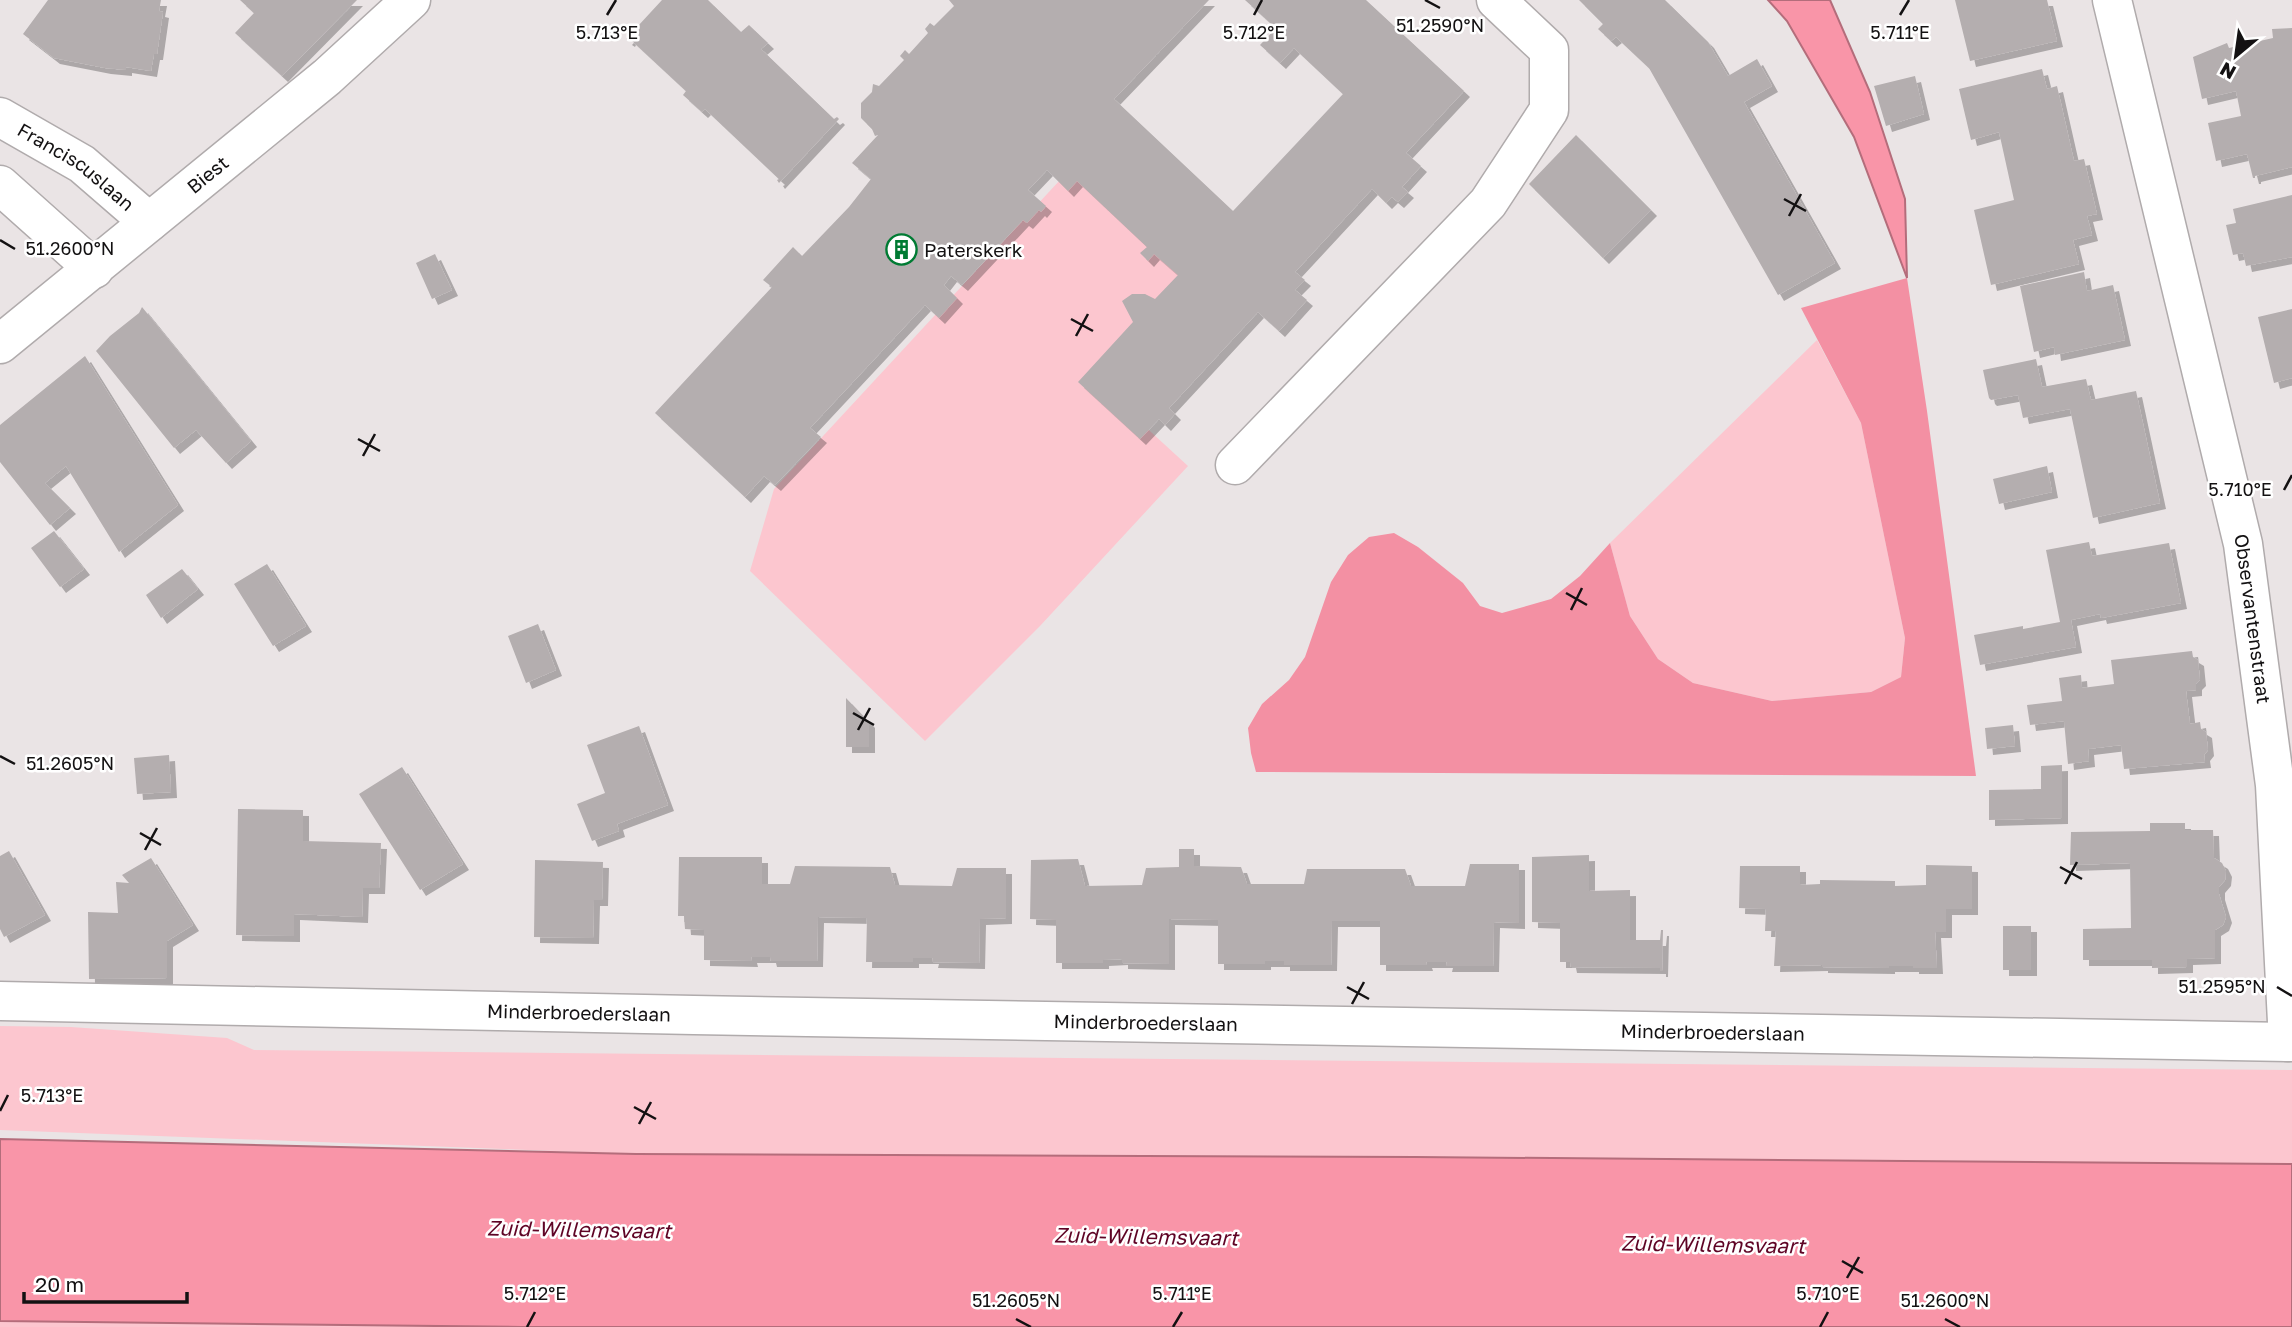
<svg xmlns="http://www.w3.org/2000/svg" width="2292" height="1327" viewBox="0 0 2292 1327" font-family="'Golos Text',sans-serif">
<defs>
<filter id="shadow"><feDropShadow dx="6" dy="6" stdDeviation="0" flood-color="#0004"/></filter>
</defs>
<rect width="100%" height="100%" fill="#eae4e5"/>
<path fill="#fcc6cf" d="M1073 166 1185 276 1091 377 1188 466 1040 626 925 741 750 571 774 489Z
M1817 340 1861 423 1905 638 1901 677 1871 692 1772 701 1693 683 1658 659 1630 616 1610 543Z
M0 1026 71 1027 227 1038 254 1050 2292 1070V1164L1415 1157 636 1154 0 1130Z
M0 1321 521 1327H0Z"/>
<path fill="#f390a3" d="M1907 278 1927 411 1976 776 1256 772 1251 753 1248 728 1262 704 1289 680 1305 657 1331 582 1348 555 1369 537 1394 533 1418 547 1463 583 1480 606 1502 613 1551 599 1580 576 1610 543 1630 616 1658 659 1693 683 1772 701 1871 692 1901 677 1905 638 1861 423 1801 308Z"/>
<path fill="#f995a8" stroke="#b46d7b" stroke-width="2" d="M1768 0H1830L1870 92 1905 199 1907 278 1854 137 1787 21Z
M0 1139 636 1154 1415 1157 2292 1164V1327H521L0 1321Z"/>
<path fill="#b4aeaf" filter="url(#shadow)" d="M48 0H161L159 11 163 12 157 54H154L151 71 126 67V70L105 68 54 58 23 34Z
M240 0H357L282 76 235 33 254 13Z
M662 0H708L741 32 749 25 768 43 761 49 834 119 837 117 839 119 779 183 777 180 779 179 705 109 702 112 683 95 686 91 630 39 629 41 626 39Z
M949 0H1209L1114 99 1233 211 1343 94 1294 48 1280 63 1260 45 1276 28 1245 0H1366L1464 91 1406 153 1421 166 1402 187 1408 192 1398 202 1392 197 1386 203 1372 189 1295 272 1305 280 1295 290 1307 300 1279 331 1258 312 1169 408 1175 414 1165 425 1159 419 1140 439 1078 382 1133 322 1122 301 1132 294H1145L1155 299 1178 275 1154 254 1148 261 1140 253 1147 247 1077 181 1068 191 1047 170 1028 190 1046 206 1041 212 1039 210 1027 223 1023 220 962 285 951 276 944 285 957 298 939 318 925 305 810 428 821 437 775 485 764 476 745 497 655 413 772 287 763 280 793 247 802 256 849 207 871 179 852 163 878 135 875 136 872 129 861 118V103L872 92 873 84 879 86 904 60 900 56 905 50 909 54 928 33 925 29 930 23 934 26 954 6Z
M1579 0H1665L1708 42 1728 76 1757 59 1772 86 1744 102 1835 263 1778 295 1649 68 1616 37 1611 41 1598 29 1603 24Z
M1955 0H2047L2057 41 1970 61Z
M2292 28V167L2255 176V178H2253L2247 154 2216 161 2208 123 2241 116 2236 91 2202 99 2193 57 2227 43 2229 48 2273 38 2272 29Z
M2042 69 2047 89 2057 86 2074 161 2084 159 2097 214 2087 216 2092 235 2073 240 2079 264 1991 285 1974 210 2014 200 1999 132 1971 140 1959 89Z
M1915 76 1924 114 1886 126 1874 86Z
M1576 135 1651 210 1603 258 1529 184Z
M2292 195V257L2246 266 2243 253 2233 255 2226 225 2236 223 2233 209Z
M435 254 452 290 432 299 416 263Z
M2084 272 2087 291 2113 285 2125 340 2055 355 2054 347 2034 352 2020 286Z
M142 307 251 441 226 463 196 430 174 448 96 351 110 336 139 313Z
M2292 309V378L2274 383 2258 317Z
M85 356 178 505 119 552 66 466 45 483 70 508 50 525 0 462V425Z
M2036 359 2042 387 2086 379 2091 400 2136 391 2160 503 2093 518 2070 409 2023 418 2018 395 1991 400 1989 398 1983 370Z
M2047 466 2052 492 1999 504 1993 479Z
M54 531 84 569 60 587 31 548Z
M2089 542 2092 556 2169 543 2181 603 2101 618 2100 614 2071 620 2076 647 1980 665 1974 635 2023 626V629L2060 622 2046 550Z
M267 564 306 626 273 646 234 584Z
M182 569 198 589 161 618 146 595Z
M538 624 556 670 526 683 508 636Z
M2192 651 2193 657 2198 660 2200 680 2196 684V690L2186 691 2190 724 2200 722 2201 729 2206 732 2208 750 2204 755 2205 762 2124 769 2121 745 2088 749 2089 761 2068 764 2064 721 2030 725 2027 705 2062 701 2059 678 2081 675 2082 688 2114 684 2111 660Z
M846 698 869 722V747H846Z
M2013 725 2015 746 1987 749 1985 728Z
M639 726 668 805 617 824 619 831 592 841 577 804 605 793 587 745Z
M169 755 171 792 137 794 134 758Z
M2062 765V818L1989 820V790L2041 789V766Z
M402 767 463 864 420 890 359 794Z
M238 809 303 810V841L381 843 379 888H363L362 917 294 914V936L236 935Z
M2150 823H2185V830H2213L2214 858 2222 863 2226 871 2225 880 2219 887V894L2226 917 2223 925 2215 930V958L2187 959V967L2152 968V960H2083V929L2131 928 2130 863 2070 865 2071 832 2150 831Z
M1179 849H1194V866L1241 867 1247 884H1304L1307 869H1405L1411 886H1465L1470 864H1519V923L1494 922 1493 966H1446L1447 962H1426L1427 965H1380V921H1332L1331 965H1284V961H1265V964H1218V920L1169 919V964L1122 963V959L1103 960V963H1056V920L1030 919 1031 860 1078 859 1085 886 1142 885 1146 868 1179 867Z
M9 851 45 915 4 937 0 929V856Z
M1589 855V891L1630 890V940H1660L1661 930H1663L1662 971H1660V968L1571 967 1570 962H1560V923L1532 922V857Z
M679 857H762V884H790L795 866 890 867 895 885 952 886 957 868H1006V918L980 919 979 963 932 962 933 958H913V962H866L867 918 818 917 817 961H771L770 957H751L752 961 704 960V930L685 929 684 916H678Z
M151 858 193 925 167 941V978L89 979 88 912 118 913 116 882 129 883 122 875Z
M535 860 603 862 602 900H594L593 938 534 937Z
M1926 865 1972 866V909H1946V932H1935L1937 968H1913V966H1889V968L1822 967V965L1774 966 1776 931H1765L1766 909 1739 908 1740 866H1800V885L1820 884V880L1895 881V886L1926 885Z
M2003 926H2031V970H2003Z"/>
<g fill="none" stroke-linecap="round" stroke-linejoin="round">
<defs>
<g id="minor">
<path id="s1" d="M2112 0 2243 544 2275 785 2288 1042"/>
<path id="s2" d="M0 117 82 164 149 222"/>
<path d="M0 185 94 269"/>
<path id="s3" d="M0 344 327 77 411 0"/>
<path d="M1235 465 1488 203 1549 110V50L1496 0"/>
<path id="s4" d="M0 1001 694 1015 2292 1042"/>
</g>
</defs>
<use href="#minor" stroke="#b0abac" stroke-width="41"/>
<use href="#minor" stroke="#fff" stroke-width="38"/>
</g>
<path fill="none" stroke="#131112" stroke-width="2.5" d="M1425 0 1440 8M607 15 616 0M1254 15 1262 0M1900 15 1909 0M1784 199 1806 211M1789 216 1801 194M0 240 15 249M1071 319 1093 331M1076 336 1088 314M358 439 380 451M363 456 375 434M2284 490 2292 475M1566 593 1587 605M1571 610 1582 588M853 713 874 725M858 730 870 708M0 756 15 764M140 833 161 845M145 850 157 828M2060 867 2082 879M2065 884 2077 862M1347 987 1369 999M2277 987 2292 996M1352 1004 1364 982M634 1107 656 1119M0 1111 8 1095M639 1124 651 1102M1842 1261 1863 1273M1847 1278 1859 1257M1016 1319 1031 1327M1945 1319 1960 1327M527 1327 535 1312M1173 1327 1182 1312M1820 1327 1828 1312"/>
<defs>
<symbol id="building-ring" viewBox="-11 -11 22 22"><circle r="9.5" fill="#fff" stroke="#007b33" stroke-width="1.5"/><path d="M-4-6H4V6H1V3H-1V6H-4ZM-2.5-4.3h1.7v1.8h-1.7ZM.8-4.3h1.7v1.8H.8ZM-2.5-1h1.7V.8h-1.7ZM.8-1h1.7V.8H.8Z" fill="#007b33"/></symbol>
</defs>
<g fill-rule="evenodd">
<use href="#building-ring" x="884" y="232" width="35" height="35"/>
</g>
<g text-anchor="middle" stroke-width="5" stroke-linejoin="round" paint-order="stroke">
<g font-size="19" fill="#131112" stroke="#fff">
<text dy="7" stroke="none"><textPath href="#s2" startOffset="91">Franciscuslaan</textPath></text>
<text dy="7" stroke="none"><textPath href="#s3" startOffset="268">Biest</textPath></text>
<text dy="7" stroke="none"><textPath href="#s1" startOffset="635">Observantenstraat</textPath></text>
<text dy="7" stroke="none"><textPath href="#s4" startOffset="579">Minderbroederslaan</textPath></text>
<text dy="7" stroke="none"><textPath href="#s4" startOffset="1146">Minderbroederslaan</textPath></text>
<text dy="7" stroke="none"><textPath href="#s4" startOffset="1713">Minderbroederslaan</textPath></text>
</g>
<g font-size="19" fill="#131112" stroke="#fff" text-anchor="start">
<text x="924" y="257">Paterskerk</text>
</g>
<g font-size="21" font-style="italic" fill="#5f0425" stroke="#fff">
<text transform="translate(579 1230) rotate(1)" y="7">Zuid-Willemsvaart</text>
<text transform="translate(1146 1237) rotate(1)" y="7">Zuid-Willemsvaart</text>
<text transform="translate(1713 1245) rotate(1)" y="7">Zuid-Willemsvaart</text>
</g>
</g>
<g font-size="18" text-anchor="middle" fill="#131112" stroke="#fff" stroke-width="5" stroke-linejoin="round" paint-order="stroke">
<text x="1440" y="32">51.2590°N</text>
<text x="607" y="39">5.713°E</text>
<text x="1254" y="39">5.712°E</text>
<text x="1900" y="39">5.711°E</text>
<text x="70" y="255">51.2600°N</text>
<text x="2240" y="496">5.710°E</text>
<text x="70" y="770">51.2605°N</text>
<text x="2222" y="993">51.2595°N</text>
<text x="52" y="1102">5.713°E</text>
<text x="535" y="1300">5.712°E</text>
<text x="1182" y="1300">5.711°E</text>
<text x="1828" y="1300">5.710°E</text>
<text x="1016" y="1307">51.2605°N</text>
<text x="1945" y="1307">51.2600°N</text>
</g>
<g transform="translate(2236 56) rotate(209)" stroke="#ffffff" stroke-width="5" paint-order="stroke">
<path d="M0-5L12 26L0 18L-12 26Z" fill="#131112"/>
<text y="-10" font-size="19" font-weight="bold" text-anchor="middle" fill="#131112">N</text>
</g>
<path d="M24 1292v10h163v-10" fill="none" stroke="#131112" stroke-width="3.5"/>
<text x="35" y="1292" font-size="21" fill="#131112" stroke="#ffffff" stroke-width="5" paint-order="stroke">20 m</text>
</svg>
